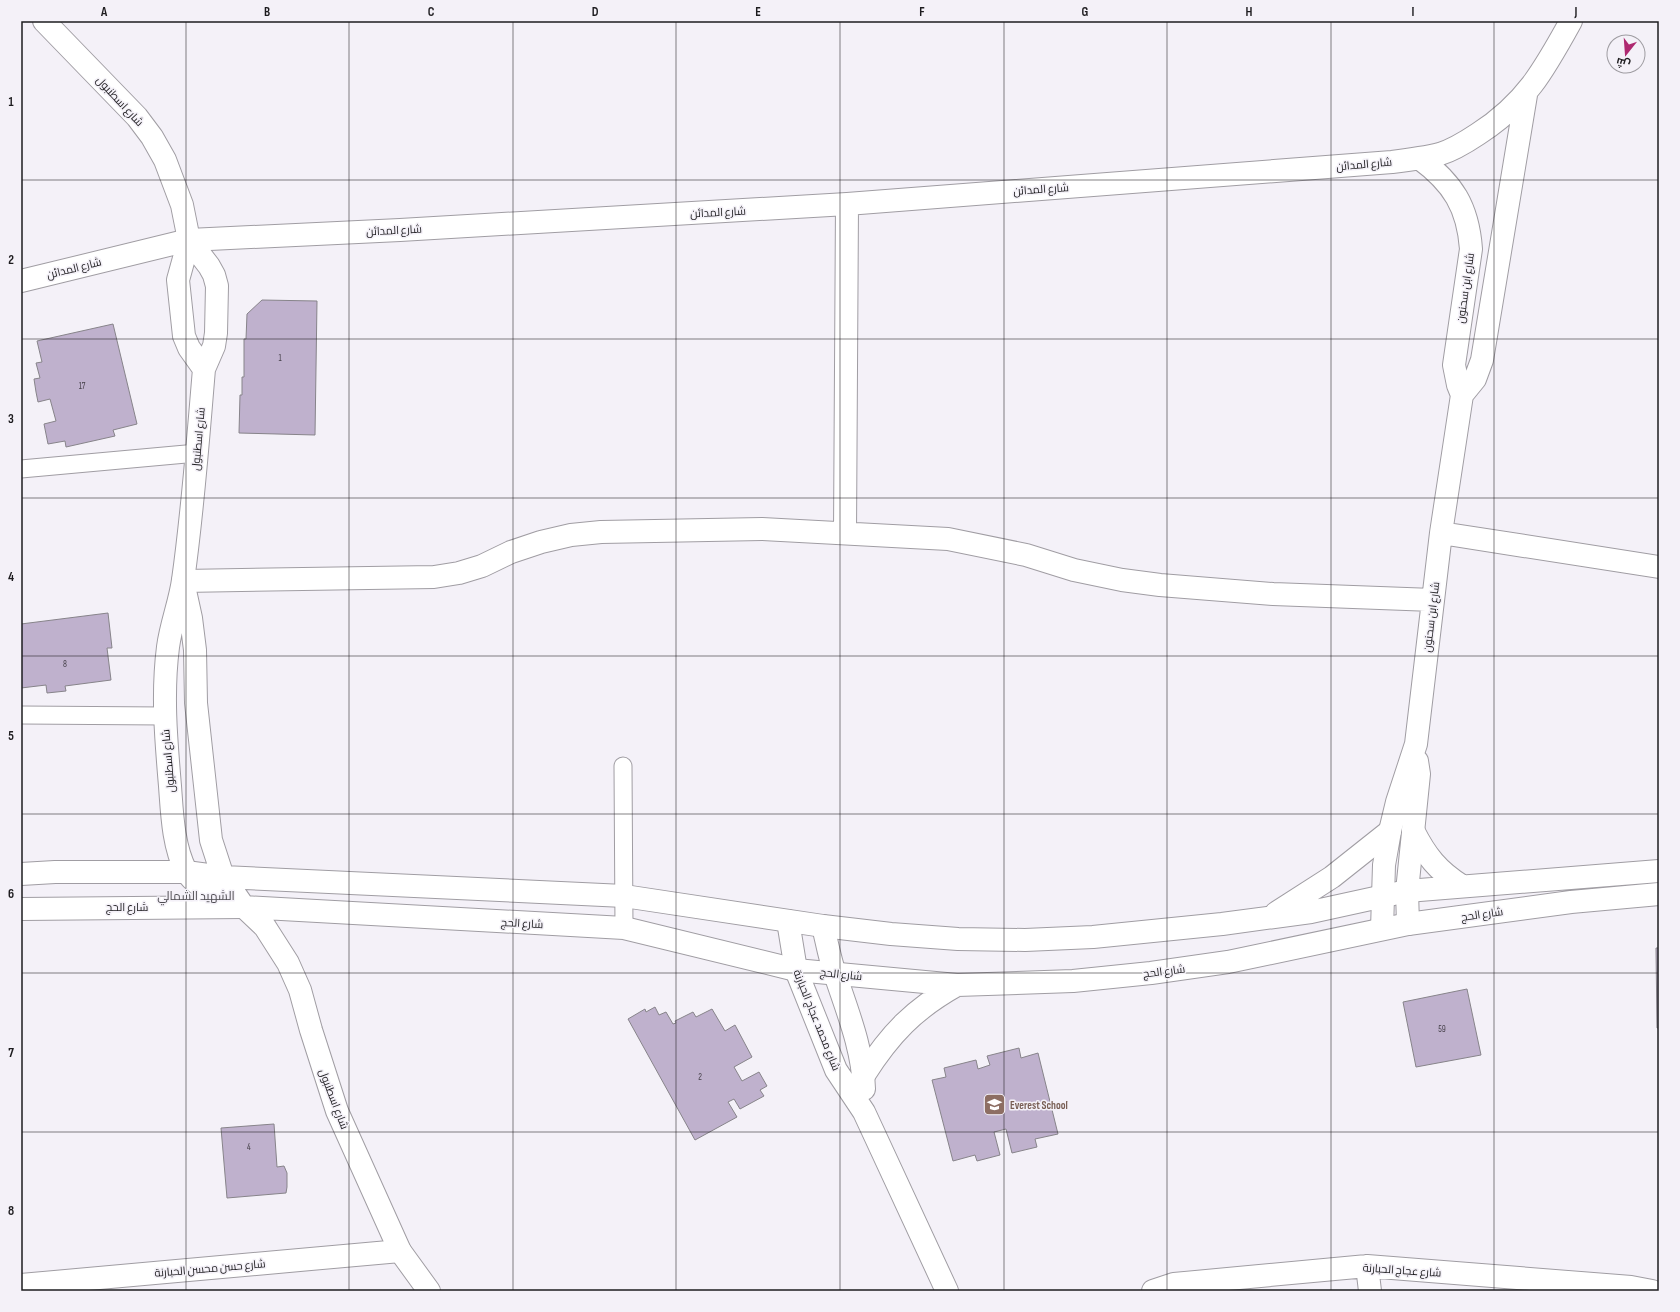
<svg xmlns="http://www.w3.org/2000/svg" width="1680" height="1312" viewBox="0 0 1680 1312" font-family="'Sofia Sans Condensed',Cairo,sans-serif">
<rect width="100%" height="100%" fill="#f4f1f8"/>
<path fill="#bfb1cd" stroke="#87848a" d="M262 300 317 301 315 435 239 433 240 395H242V377H244V339H246L247 314Z
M113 324 137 424 113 430 115 436 66 447 65 441 48 444 44 424 56 421 50 399 38 402 36 392 34 379 40 378 36 363 42 362 37 341Z
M108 613 112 648H107L111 680 65 686 66 691 47 693 46 685 21 688V624Z
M1656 948H1659V1028H1657Z
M1467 989 1481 1055 1416 1067 1403 1002Z
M655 1007 659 1015 666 1012 673 1024 676 1023 675 1021 693 1012 696 1017 712 1009 725 1031 735 1025 752 1057 734 1067 742 1081 759 1072 767 1086 760 1090 764 1096 740 1109 734 1099 728 1102 737 1117 695 1140 628 1019 645 1009 646 1012Z
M1019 1048 1021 1058 1038 1053 1058 1134 1035 1139 1037 1147 1012 1153 1006 1129 994 1132 1000 1155 977 1161 975 1155 953 1161 932 1080 946 1077 944 1068 976 1060 978 1069 990 1065 987 1056Z
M274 1124 277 1167 284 1166 287 1173V1187L286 1193 227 1198 221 1128Z"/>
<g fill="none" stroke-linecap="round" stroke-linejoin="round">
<defs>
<path id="lane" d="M21 469 197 453
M21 715 164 716
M623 766 624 928"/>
<path id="street" d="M21 281 189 240 400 230 847 204 1392 162C1408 160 1424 158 1440 154 1453 150 1466 142 1478 134 1526 103 1544 70 1571 21
M1462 395 1475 379 1482 360 1526 95
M845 533 847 204
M1441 533 1659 567
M183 581 434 577 459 573 482 566 511 552 541 542 571 535 601 532 762 529 948 539 1026 555 1074 570 1122 580 1160 585 1273 594 1433 600
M21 874 55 872H186
M21 909 244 907
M788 921 796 970 836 1070 864 1112 947 1291
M1408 924 1407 891 1419 774 1417 761
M823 926C827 943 830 960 836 977 848 1013 863 1050 864 1089
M1382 929 1384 865 1390 831 1397 802 1416 744 1441 533 1462 395 1458 385 1454 365 1471 249C1468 207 1453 183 1419 158
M1367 1266 1370 1291
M21 1285 400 1251
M1153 1291 1174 1284 1367 1266 1631 1287 1652 1291"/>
<path id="secondary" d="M44 21 137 117 152 137 165 160 182 205 189 240 209 266 214 275 217 286 216 333 214 346 204 369C198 439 193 510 183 580 180 602 171 624 168 647 162 694 166 739 170 786 172 813 173 846 186 871 194 887 228 901 244 907L624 928 796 970 957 985 1073 981 1151 973 1228 962 1408 924 1571 902 1659 894
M189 240 178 280 184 336 189 348 204 369
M184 586 191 618 195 650 196 703 211 840 223 877 244 907 265 927 288 963 300 990 311 1030 337 1111 400 1251 429 1291
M1413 830C1426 856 1438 871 1462 886
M186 872 223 877 624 896 823 926 891 934 958 939 1025 940 1093 937 1222 924 1311 912 1407 891 1659 871
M1276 913 1332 877 1390 831
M864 1075C890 1034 914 1009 957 985"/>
</defs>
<use href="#lane" stroke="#a09da3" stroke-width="19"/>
<use href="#street" stroke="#a09da3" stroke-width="24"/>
<use href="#secondary" stroke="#a09da3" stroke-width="24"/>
<use href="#lane" stroke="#fff" stroke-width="17"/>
<use href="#street" stroke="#fff" stroke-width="22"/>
<use href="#secondary" stroke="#fff" stroke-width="22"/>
</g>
<path fill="none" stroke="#1d1c1f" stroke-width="1" stroke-opacity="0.55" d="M186 21V1291M349 21V1291M513 21V1291M676 21V1291M840 21V1291M1004 21V1291M1167 21V1291M1331 21V1291M1494 21V1291M21 180H1659M21 339H1659M21 498H1659M21 656H1659M21 814H1659M21 973H1659M21 1132H1659"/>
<defs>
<symbol id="school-square" viewBox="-11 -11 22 22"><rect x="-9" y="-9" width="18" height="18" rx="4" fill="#8d6e63" stroke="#f4f1f8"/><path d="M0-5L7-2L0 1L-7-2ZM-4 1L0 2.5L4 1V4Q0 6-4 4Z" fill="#fff"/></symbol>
</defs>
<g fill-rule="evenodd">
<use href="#school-square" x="982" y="1092" width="25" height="25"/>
</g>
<g text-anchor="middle" stroke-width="3" stroke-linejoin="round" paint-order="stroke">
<g font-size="9" fill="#46414a">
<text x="280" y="361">1</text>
<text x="82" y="389">17</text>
<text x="65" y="667">8</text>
<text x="1442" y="1032">59</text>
<text x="700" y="1080">2</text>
<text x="249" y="1150">4</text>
</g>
<g font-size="11" fill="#1d1c1f" stroke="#f4f1f8">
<text transform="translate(120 101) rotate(47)" y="4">شارع اسطنبول</text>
<text transform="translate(1364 164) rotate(-5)" y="4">شارع المدائن</text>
<text transform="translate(1041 189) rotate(-4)" y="4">شارع المدائن</text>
<text transform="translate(718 212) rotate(-3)" y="4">شارع المدائن</text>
<text transform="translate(394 230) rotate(-3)" y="4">شارع المدائن</text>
<text transform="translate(74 268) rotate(-14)" y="4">شارع المدائن</text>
<text transform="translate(1465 288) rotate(-82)" y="4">شارع ابن سحنون</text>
<text transform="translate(198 439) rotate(-85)" y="4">شارع اسطنبول</text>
<text transform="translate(1431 617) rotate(-83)" y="4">شارع ابن سحنون</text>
<text transform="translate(168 761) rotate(-95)" y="4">شارع اسطنبول</text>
<text x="127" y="911">شارع الحج</text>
<text transform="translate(1482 914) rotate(-8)" y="4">شارع الحج</text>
<text transform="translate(522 923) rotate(3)" y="4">شارع الحج</text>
<text transform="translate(1164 971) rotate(-7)" y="4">شارع الحج</text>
<text transform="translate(841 974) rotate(6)" y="4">شارع الحج</text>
<text transform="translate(817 1020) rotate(68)" y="4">شارع محمد عجاج الحبارنة</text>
<text transform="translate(334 1099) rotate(69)" y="4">شارع اسطنبول</text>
<text transform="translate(210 1268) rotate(-5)" y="4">شارع حسن محسن الحبارنة</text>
<text transform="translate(1402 1270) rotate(4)" y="4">شارع عجاج الحبارنة</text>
</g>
<g font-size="11" font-weight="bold" fill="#785e54" stroke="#f4f1f8" text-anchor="start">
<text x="1010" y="1109">Everest School</text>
</g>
<g font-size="12" fill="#4d4b50" stroke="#f4f1f8">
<text x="196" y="900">الشهيد الشمالي</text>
</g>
</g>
<rect width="1680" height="1312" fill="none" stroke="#f4f1f8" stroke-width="44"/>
<g transform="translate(1626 54) rotate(197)"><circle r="19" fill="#f4f1f8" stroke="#9e9ca1"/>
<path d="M0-3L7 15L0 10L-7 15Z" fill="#ae2970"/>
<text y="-6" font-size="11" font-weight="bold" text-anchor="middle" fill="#1d1c1f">ش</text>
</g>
<rect x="22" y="22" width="1636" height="1268" fill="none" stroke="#1d1c1f" stroke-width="1.5"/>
<g font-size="13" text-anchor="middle" font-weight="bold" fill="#1d1c1f">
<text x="104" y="16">A</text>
<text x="267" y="16">B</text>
<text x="431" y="16">C</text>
<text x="595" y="16">D</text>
<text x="758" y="16">E</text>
<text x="922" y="16">F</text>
<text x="1085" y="16">G</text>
<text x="1249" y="16">H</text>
<text x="1413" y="16">I</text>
<text x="1576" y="16">J</text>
<text x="11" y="106">1</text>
<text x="11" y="264">2</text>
<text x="11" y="423">3</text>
<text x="11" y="581">4</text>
<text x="11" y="740">5</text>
<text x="11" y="898">6</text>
<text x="11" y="1057">7</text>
<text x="11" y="1215">8</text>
</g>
</svg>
